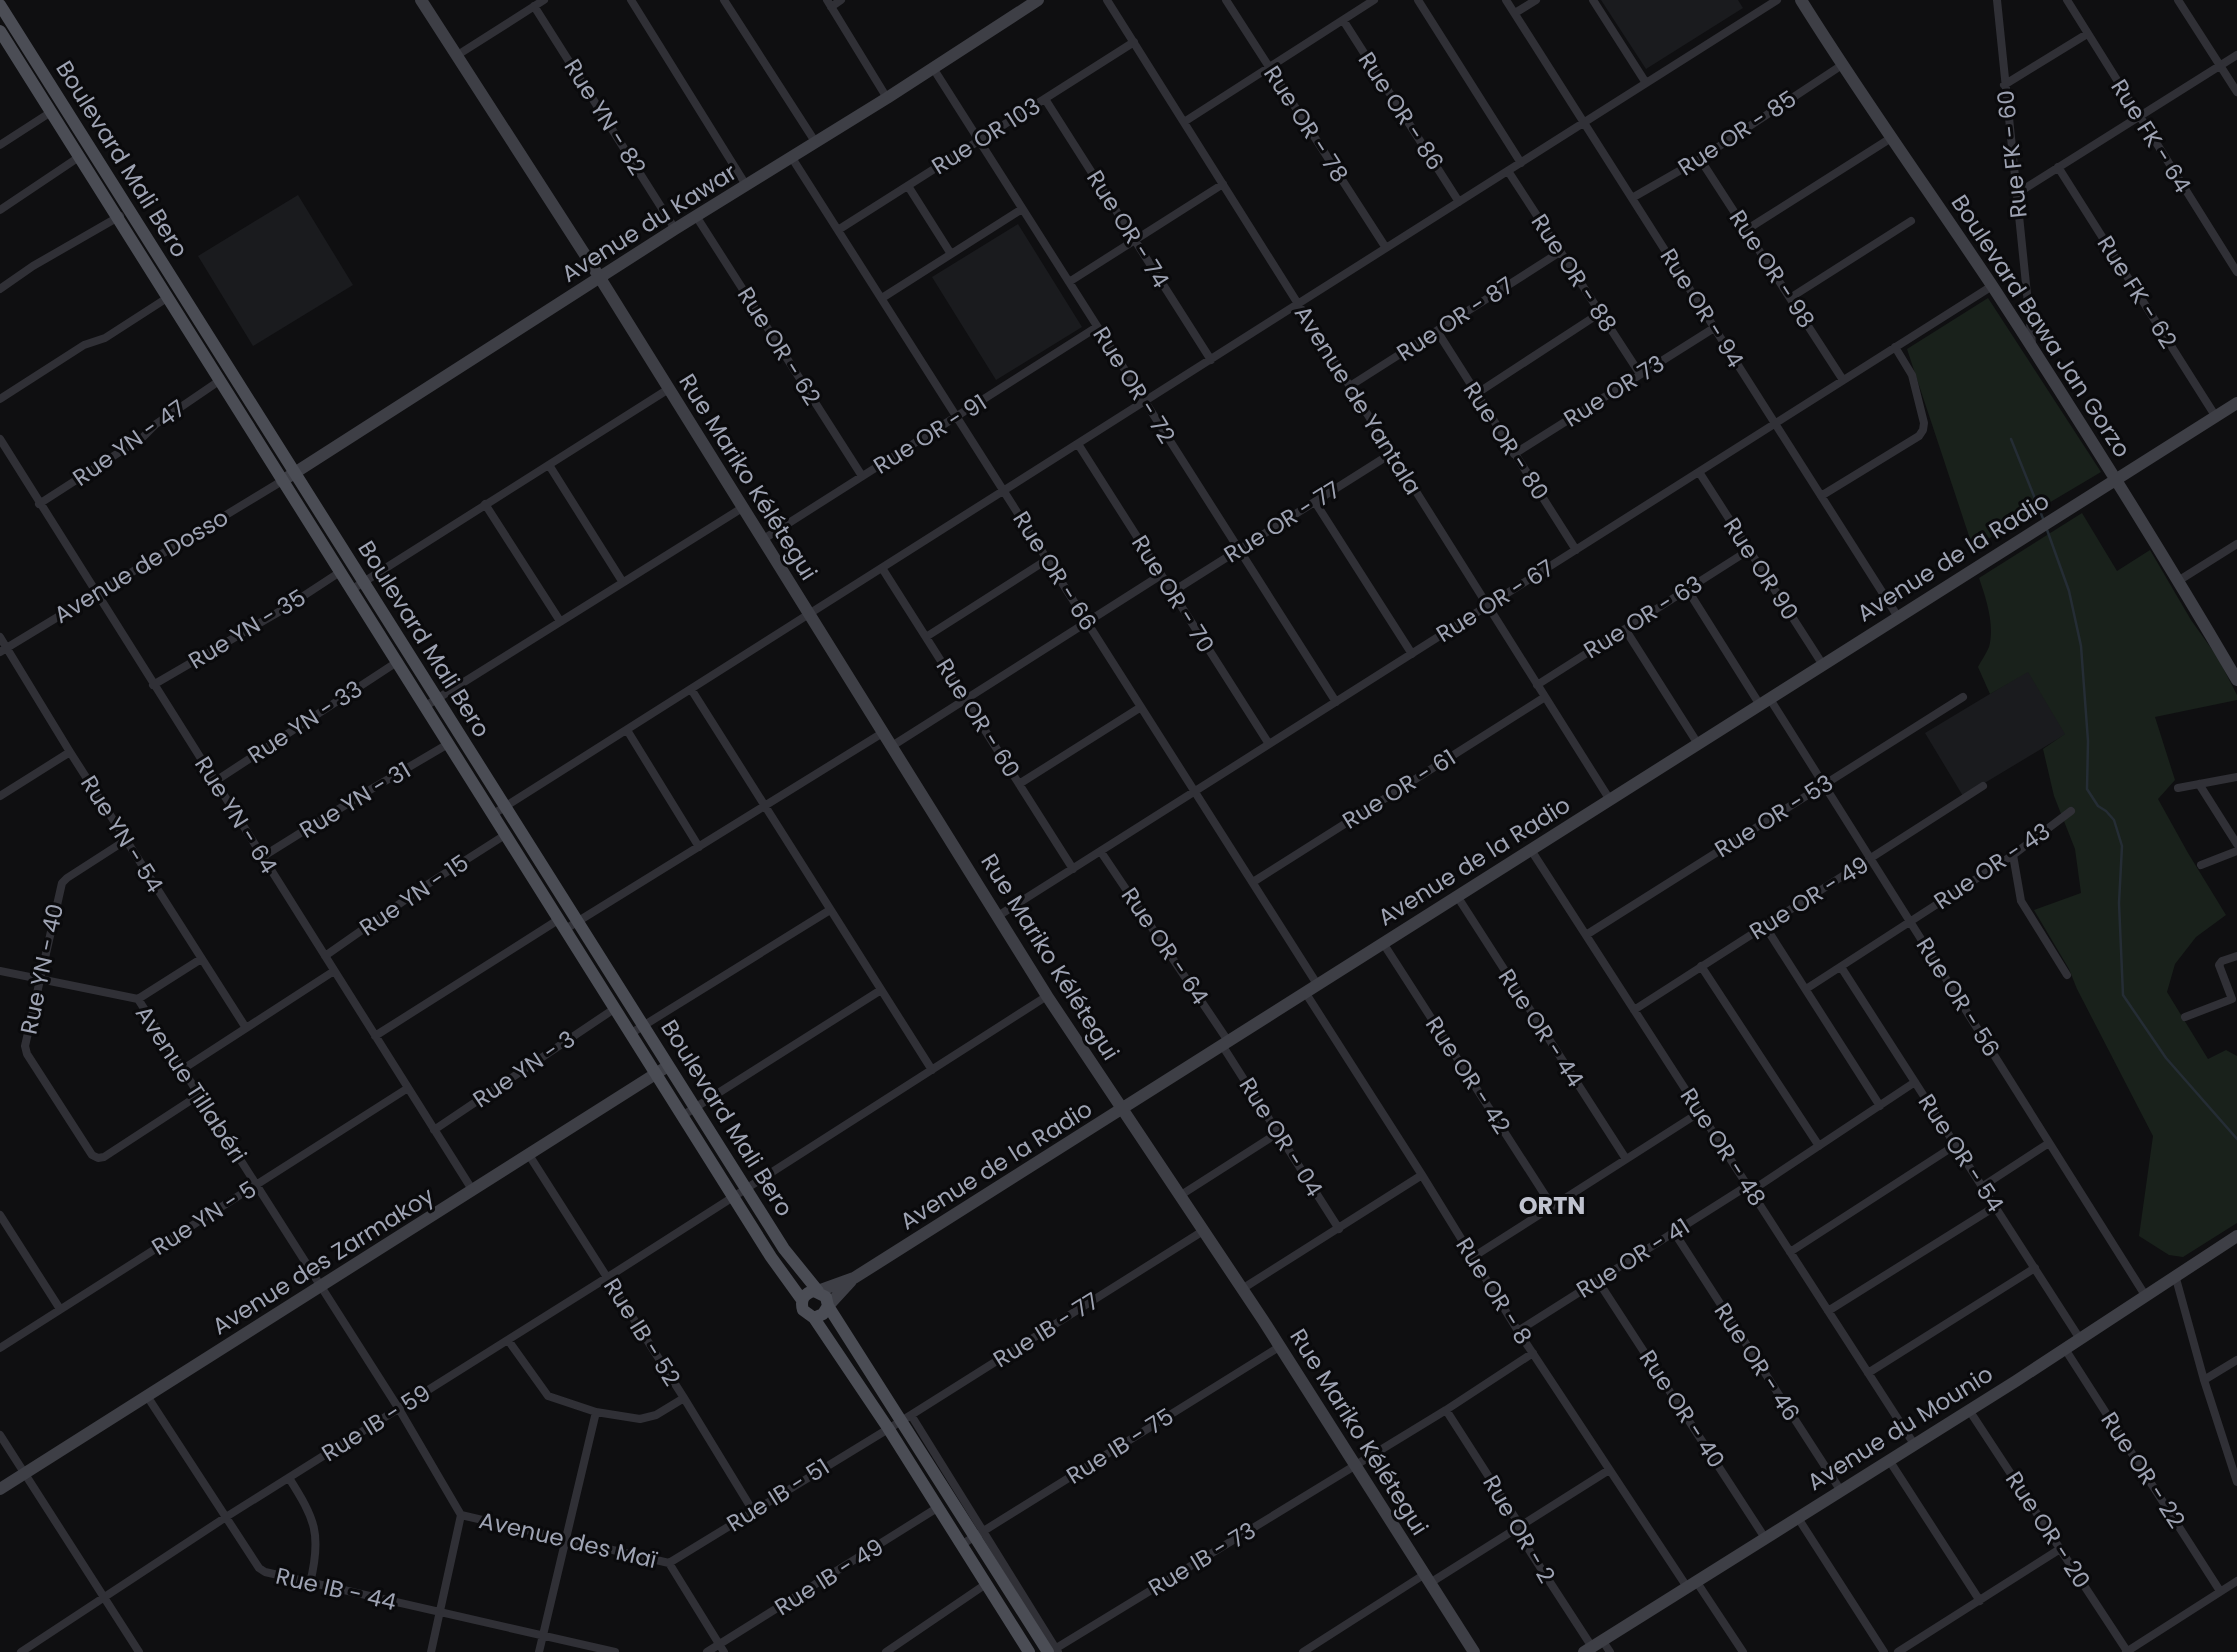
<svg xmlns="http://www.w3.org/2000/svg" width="2237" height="1652" viewBox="0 0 2237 1652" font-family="Poppins,sans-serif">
<rect width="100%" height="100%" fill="#0f0f11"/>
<path fill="#1a1b1e" d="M1601 0H1738L1743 8 1646 69Z
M298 195 353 285 253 346 198 256Z
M1018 224 1082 327 996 380 932 277Z
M2028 671 2066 734 1963 796 1925 733Z"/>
<path fill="#19211b" d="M1988 298 2101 472 1973 548 1907 349Z
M2082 513 2117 571 2150 550 2191 620 2218 658 2237 695V700L2155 717 2175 780 2158 799 2188 853 2226 915 2196 937 2175 964 2167 992 2208 1059 2226 1050 2237 1056V1223L2183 1257 2169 1255 2139 1236 2153 1136 2077 989 2069 969 2034 910 2081 893 2075 849 2054 796 2043 749 2065 734 2028 672 1990 694 1978 667C1981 661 1986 654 1989 647 1995 625 1986 598 1979 578Z"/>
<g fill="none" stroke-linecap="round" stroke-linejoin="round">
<path stroke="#252d35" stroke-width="2.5" d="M2011 439 2044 521
M2046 527 2069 591 2081 646 2088 741 2087 789 2098 806 2106 811 2114 820 2122 846 2119 903 2123 995 2166 1058 2237 1139"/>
<path stroke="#303036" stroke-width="8" d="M631 0 746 185
M724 0 816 143
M827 0 887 98
M1107 0 1610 800
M1226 0 1386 248
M1418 0 1521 163
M1506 0 1898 617
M1593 0 1646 83
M1997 0 2032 343
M2067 0 2237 272
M2178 0 2237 92
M534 6 675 229
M831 7 841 0
M1515 13 1536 0
M1343 20 1459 202
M456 56 544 0
M933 68 1336 702
M2004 85 2087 34
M1045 99 1211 360
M1184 122 1374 0
M0 145 51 112
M792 158 1317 984
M1700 159 1843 380
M2058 167 2216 417
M1508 171 1640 374
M908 186 951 254
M2016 194 2237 55
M1632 198 1700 159 1842 65
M0 210 79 157
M696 216 862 476
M838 230 1134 42
M1746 230 1891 138
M1069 282 1223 184
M0 289 33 266 120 216
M882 298 1022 209
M1790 298 1911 221
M1437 331 1576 550
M1350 386 1560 252
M1476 394 1600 313
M0 399 84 345 105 338 167 298
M0 439 473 1191
M1078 444 1269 744
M1514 454 1714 328
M549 465 622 581
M1699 472 1823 665
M1821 496 1919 436 1923 430 1924 423 1912 375 1895 347
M1315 502 1412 654
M39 504 143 437 156 424 219 381
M485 504 560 621
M762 540 1097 327
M882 568 1073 869
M2178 581 2237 544
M1687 589 1760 705
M351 590 667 390
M1172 592 1392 453
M1625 629 1698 744
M0 637 70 752 246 1028
M926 637 1048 559
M0 652 282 481
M153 685 282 610 340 572
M1537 685 1749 550
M691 689 932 1070
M1770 699 2145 1295
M424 707 742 508
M627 730 699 847
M892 746 1161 575
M214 782 397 662
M1019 784 1141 707
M2199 784 2237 844
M2178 788 2237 777
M0 796 70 752
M492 815 1777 0
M126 840 67 878 62 883 25 1046 27 1054 92 1155 98 1158 104 1157 199 1095
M1531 850 1914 1444
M1101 852 1228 1041
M2013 855 2021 901 2067 975
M262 857 363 794 448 744
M2201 865 2237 851
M1253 882 1545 697
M1457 896 1626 1159
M998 916 1992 286
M1765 926 1880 1106
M564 930 884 732
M1586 935 1963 697
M1383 943 1552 1206
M325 956 425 886 505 835
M1701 966 1819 1146
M1841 967 2080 1339
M0 971 138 999 399 1409 461 1515 669 1563 724 1652
M1806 989 2013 855 2071 811
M1305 992 1422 1175 1518 1331 1687 1587
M138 999 201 959
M1634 1010 1983 786
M2185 1017 2232 999 2219 965 2222 961 2237 956
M630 1034 830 910
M375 1036 558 920
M1222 1045 1339 1229
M183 1069 334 971
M682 1116 881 990
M434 1130 614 1009
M529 1155 684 1398 753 1511
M1983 1186 2049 1143
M1751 1191 1915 1082
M1181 1195 1278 1133
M0 1215 60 1309
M1674 1232 1841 1491
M1790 1252 1957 1144
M1473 1257 1700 1112
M2175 1275 2204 1380 2237 1482
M1598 1281 1765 1538
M1242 1289 1422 1175
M1828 1311 1996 1206
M1518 1331 1747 1186
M508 1340 548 1396 596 1412 640 1419 656 1415 684 1398
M0 1348 408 1088
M2065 1349 2220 1591
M1868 1373 2035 1268
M2204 1380 2237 1360
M147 1396 259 1568 265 1572 615 1652
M1446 1410 1521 1527 1524 1541 1531 1553 1592 1647
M1969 1410 2127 1651
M911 1415 1058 1652
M0 1435 139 1652
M1889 1460 1980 1601
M289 1478C315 1519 322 1534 310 1583
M1798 1518 1884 1652
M961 1545 1279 1347
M669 1563 911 1415 1203 1231
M1696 1581 1743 1652
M1430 1583 1609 1470
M1602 1640 1610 1652
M21 1652 226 1517 608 1277 1047 996
M431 1652 461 1515
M539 1652 596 1412
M707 1652 937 1508
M886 1652 986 1584
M1050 1652 1446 1410 1533 1353
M1303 1652 1425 1574
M1898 1652 2060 1549
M2126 1652 2237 1581"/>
<path stroke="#3e3f46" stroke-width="12" d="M421 0 600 278 1047 996 1263 1320 1474 1652
M1801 0C1862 98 1929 191 1993 287 2077 416 2159 547 2237 680
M282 481 675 229 887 98 1038 0
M818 1291 854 1278 2237 403
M828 1306 851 1281
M0 1489 668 1066
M1584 1652 2016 1381 2237 1236"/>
<path stroke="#4b4d55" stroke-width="12" d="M0 5 784 1249 818 1291
M0 31 771 1257 802 1300
M828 1306 823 1314 814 1318 803 1310C800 1300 804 1293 814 1291L826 1297 828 1306 1048 1652
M814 1318 888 1428 1029 1652"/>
</g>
<g text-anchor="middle" stroke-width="6" stroke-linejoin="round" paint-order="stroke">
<g font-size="23" fill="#9ea3b3" stroke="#0a0a0c">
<text transform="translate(1401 111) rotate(57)" y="8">Rue OR - 86</text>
<text transform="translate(605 117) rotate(58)" y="8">Rue YN - 82</text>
<text transform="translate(1306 124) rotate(57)" y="8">Rue OR - 78</text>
<text transform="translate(1737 133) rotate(-33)" y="8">Rue OR - 85</text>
<text transform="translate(986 136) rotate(-32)" y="8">Rue OR 103</text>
<text transform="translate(2151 136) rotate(58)" y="8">Rue FK - 64</text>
<text transform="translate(2012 154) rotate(-96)" y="8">Rue FK - 60</text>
<text transform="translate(122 159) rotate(58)" y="8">Boulevard Mali Bero</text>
<text transform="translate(649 223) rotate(-32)" y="8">Avenue du Kawar</text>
<text transform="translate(1128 229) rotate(58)" y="8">Rue OR - 74</text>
<text transform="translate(1772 269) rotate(57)" y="8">Rue OR - 98</text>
<text transform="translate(1574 273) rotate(57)" y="8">Rue OR - 88</text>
<text transform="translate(2137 292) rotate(58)" y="8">Rue FK - 62</text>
<text transform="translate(1702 308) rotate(58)" y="8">Rue OR - 94</text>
<text transform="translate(1455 319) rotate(-33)" y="8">Rue OR - 87</text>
<text transform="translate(2041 326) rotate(57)" y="8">Boulevard Bawa Jan Gorzo</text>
<text transform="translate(779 346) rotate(58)" y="8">Rue OR - 62</text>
<text transform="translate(1134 385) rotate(58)" y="8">Rue OR - 72</text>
<text transform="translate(1614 391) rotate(-32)" y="8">Rue OR 73</text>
<text transform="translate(1358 400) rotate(58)" y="8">Avenue de Yantala</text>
<text transform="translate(930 434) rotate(-32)" y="8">Rue OR - 91</text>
<text transform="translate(1506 441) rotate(57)" y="8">Rue OR - 80</text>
<text transform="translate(129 443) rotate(-35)" y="8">Rue YN - 47</text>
<text transform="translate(748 477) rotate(58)" y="8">Rue Mariko Kélétegui</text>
<text transform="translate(1282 522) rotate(-32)" y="8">Rue OR - 77</text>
<text transform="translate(1953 557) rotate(-32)" y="8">Avenue de la Radio</text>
<text transform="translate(141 566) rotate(-31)" y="8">Avenue de Dosso</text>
<text transform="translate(1761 569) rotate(57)" y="8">Rue OR 90</text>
<text transform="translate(1055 571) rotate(58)" y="8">Rue OR - 66</text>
<text transform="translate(1173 594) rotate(58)" y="8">Rue OR - 70</text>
<text transform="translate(1495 601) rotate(-32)" y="8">Rue OR - 67</text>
<text transform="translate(1643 617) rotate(-32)" y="8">Rue OR - 63</text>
<text transform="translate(247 629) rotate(-31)" y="8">Rue YN - 35</text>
<text transform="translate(424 639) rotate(58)" y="8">Boulevard Mali Bero</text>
<text transform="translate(978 718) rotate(58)" y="8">Rue OR - 60</text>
<text transform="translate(305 722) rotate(-33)" y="8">Rue YN - 33</text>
<text transform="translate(1399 789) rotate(-32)" y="8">Rue OR - 61</text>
<text transform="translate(355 800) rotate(-31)" y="8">Rue YN - 31</text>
<text transform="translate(236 815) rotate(58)" y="8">Rue YN - 64</text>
<text transform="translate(1774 816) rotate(-32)" y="8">Rue OR - 53</text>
<text transform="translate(122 834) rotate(58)" y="8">Rue YN - 54</text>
<text transform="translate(1474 861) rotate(-32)" y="8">Avenue de la Radio</text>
<text transform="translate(1992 866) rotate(-34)" y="8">Rue OR - 43</text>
<text transform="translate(414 895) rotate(-34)" y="8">Rue YN - 15</text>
<text transform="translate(1809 898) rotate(-32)" y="8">Rue OR - 49</text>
<text transform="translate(1165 946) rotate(56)" y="8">Rue OR - 64</text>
<text transform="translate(1050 957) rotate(58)" y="8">Rue Mariko Kélétegui</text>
<text transform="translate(42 969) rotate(-78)" y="8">Rue YN - 40</text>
<text transform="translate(1958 997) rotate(58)" y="8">Rue OR - 56</text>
<text transform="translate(1541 1028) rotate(57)" y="8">Rue OR - 44</text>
<text transform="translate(524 1069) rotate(-34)" y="8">Rue YN - 3</text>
<text transform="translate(1468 1075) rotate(57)" y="8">Rue OR - 42</text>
<text transform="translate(191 1084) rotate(57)" y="8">Avenue Tillabéri</text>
<text transform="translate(727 1118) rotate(58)" y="8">Boulevard Mali Bero</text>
<text transform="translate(1281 1137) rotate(58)" y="8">Rue OR - 04</text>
<text transform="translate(1723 1147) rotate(57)" y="8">Rue OR - 48</text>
<text transform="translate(1961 1153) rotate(57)" y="8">Rue OR - 54</text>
<text transform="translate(996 1165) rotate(-32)" y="8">Avenue de la Radio</text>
<text transform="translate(204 1218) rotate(-32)" y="8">Rue YN - 5</text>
<text transform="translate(1633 1258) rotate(-32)" y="8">Rue OR - 41</text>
<text transform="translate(323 1261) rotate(-32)" y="8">Avenue des Zarmakoy</text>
<text transform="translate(1494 1291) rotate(58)" y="8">Rue OR - 8</text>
<text transform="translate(1046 1330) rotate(-32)" y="8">Rue IB - 77</text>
<text transform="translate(642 1332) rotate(58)" y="8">Rue IB - 52</text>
<text transform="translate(1757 1362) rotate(57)" y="8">Rue OR - 46</text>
<text transform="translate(1682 1409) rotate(57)" y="8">Rue OR - 40</text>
<text transform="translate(376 1423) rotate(-32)" y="8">Rue IB - 59</text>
<text transform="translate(1900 1428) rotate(-32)" y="8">Avenue du Mounio</text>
<text transform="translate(1359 1432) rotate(58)" y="8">Rue Mariko Kélétegui</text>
<text transform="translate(1120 1446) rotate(-32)" y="8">Rue IB - 75</text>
<text transform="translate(2143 1470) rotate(57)" y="8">Rue OR - 22</text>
<text transform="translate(778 1495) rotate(-32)" y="8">Rue IB - 51</text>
<text transform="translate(1519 1529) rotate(60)" y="8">Rue OR - 2</text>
<text transform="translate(2048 1530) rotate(57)" y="8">Rue OR - 20</text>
<text transform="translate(568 1540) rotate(13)" y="8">Avenue des Maï</text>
<text transform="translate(1202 1559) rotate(-31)" y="8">Rue IB - 73</text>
<text transform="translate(829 1577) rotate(-32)" y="8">Rue IB - 49</text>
<text transform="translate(336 1589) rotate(13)" y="8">Rue IB - 44</text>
</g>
<g font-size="24" font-weight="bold" fill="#c0c3cf" stroke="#0a0a0c">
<text x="1552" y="1214">ORTN</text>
</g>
</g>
</svg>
